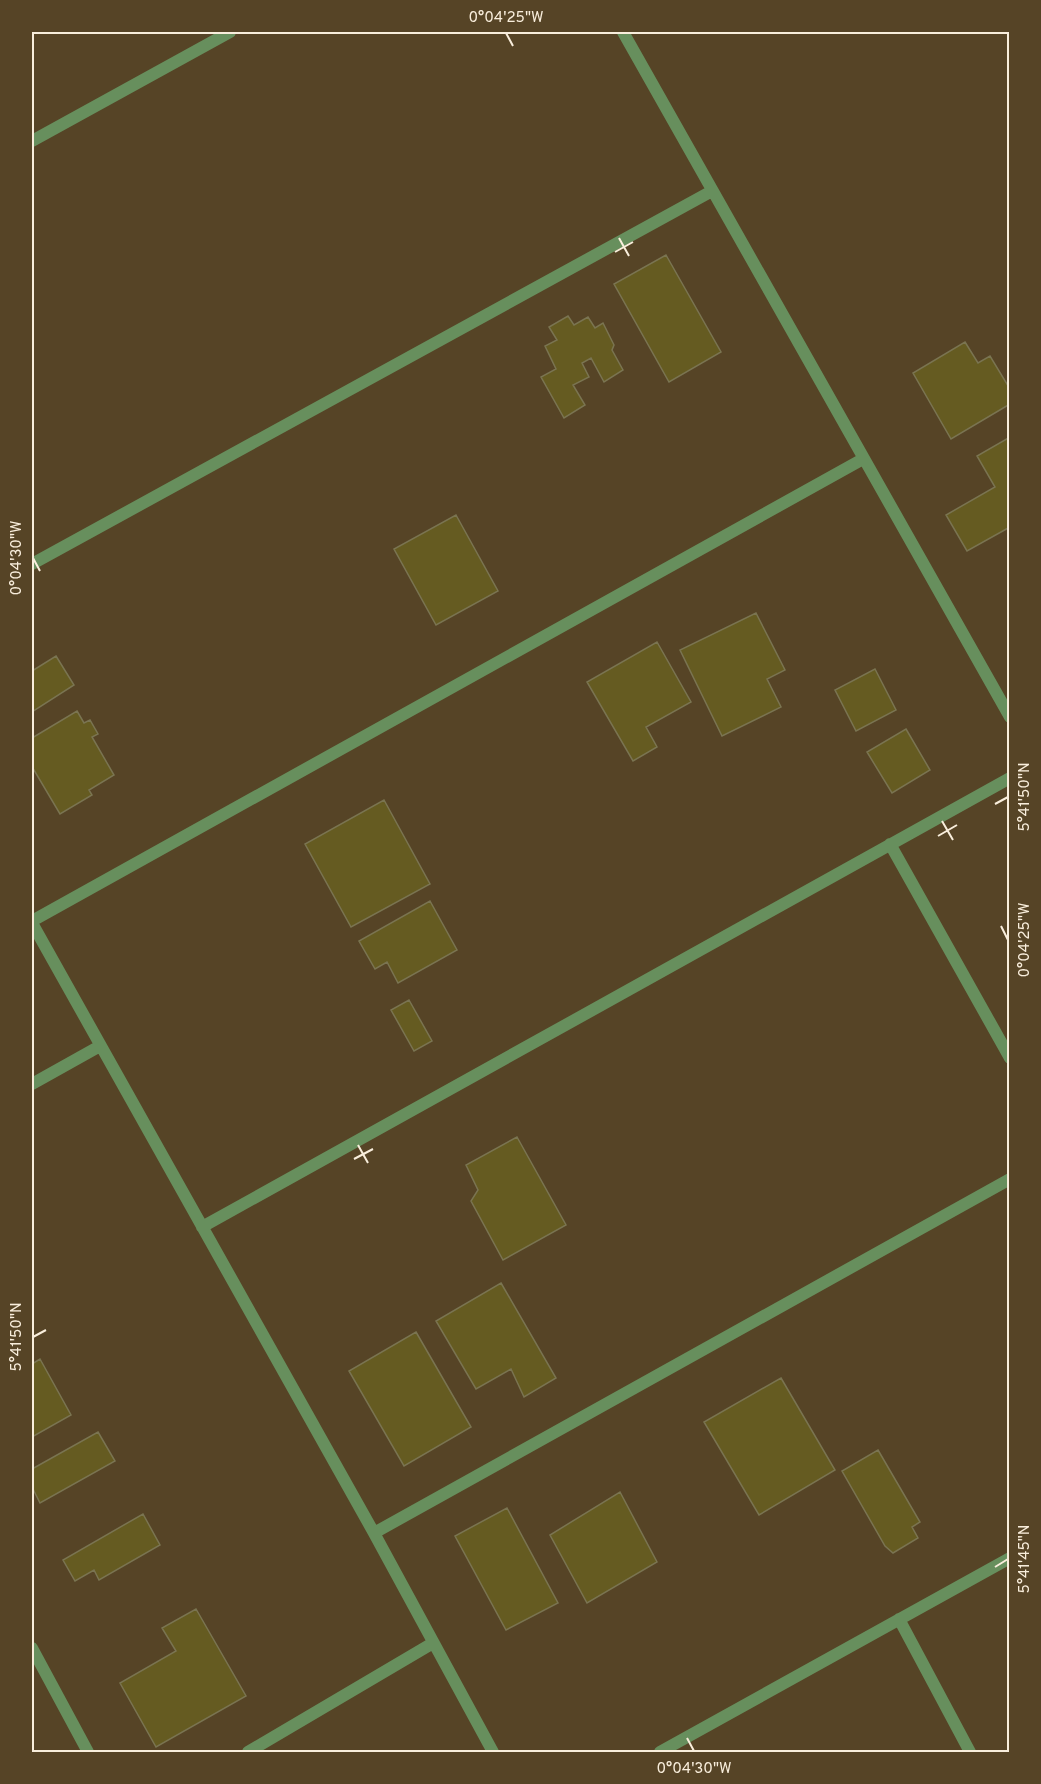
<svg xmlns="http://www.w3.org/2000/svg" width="1041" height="1784" viewBox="0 0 1041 1784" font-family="Overpass,sans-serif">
<rect width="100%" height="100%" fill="#564426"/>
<path fill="#655b21" stroke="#7a7451" stroke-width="1.5" d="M666 255 721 352 669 382 614 284Z
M568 316 574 325 588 317 595 328 603 323 614 345 612 350 623 370 604 382 591 358 582 363 589 377 573 385 585 405 564 418 541 377 556 369 545 346 557 340 549 327Z
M965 342 978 363 990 356 1010 389V404L951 439 913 373Z
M1010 437V527L967 551 946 515 995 487 977 456Z
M456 515 498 591 436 625 394 549Z
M756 613 785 670 767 679 781 707 722 736 680 650Z
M657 642 691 702 646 727 657 747 633 761 587 682Z
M56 656 74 685 32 712V671Z
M875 669 896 710 856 731 835 690Z
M77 711 84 723 90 720 98 734 92 737 114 775 89 790 92 795 60 814 34 770 32 771V738Z
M906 729 930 770 892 793 867 752Z
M384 800 430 884 351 927 305 844Z
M430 901 457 950 398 983 387 962 375 969 359 941Z
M409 1000 432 1041 414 1051 391 1010Z
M517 1137 566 1225 503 1260 471 1201 478 1190 466 1165Z
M501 1283 556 1378 524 1397 511 1369 476 1389 436 1321Z
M416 1332 471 1427 404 1466 349 1371Z
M40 1359 71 1415 32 1437V1364Z
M781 1378 835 1470 759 1515 704 1422Z
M98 1432 115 1461 40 1503 32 1487V1469Z
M878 1450 920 1522 912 1527 918 1538 893 1553 885 1546 842 1471Z
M620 1492 657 1562 587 1603 550 1535Z
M507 1508 558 1603 506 1630 455 1536Z
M143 1514 160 1545 99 1580 94 1570 75 1581 63 1560Z
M196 1609 246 1696 156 1747 120 1683 176 1651 162 1628Z"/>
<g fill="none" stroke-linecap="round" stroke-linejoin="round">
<path stroke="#678f5d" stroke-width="12" d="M623 32 1010 717
M32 141 230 32
M32 564 712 191
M890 844 1010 1058
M32 921 863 459
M32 923 374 1533 493 1752
M32 1084 100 1046
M202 1227 1010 778
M374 1533 1010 1179
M899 1619 970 1752
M32 1648 88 1752
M248 1752 433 1643
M660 1752 1010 1558"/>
</g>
<path fill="none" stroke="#f9eedc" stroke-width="2" d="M506 33 513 46M619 238 629 256M615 252 633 242M33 558 40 571M995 804 1008 797M942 821 953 840M938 836 957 825M1001 926 1008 940M358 1145 368 1163M354 1159 373 1149M33 1337 46 1330M995 1567 1008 1559M687 1738 694 1751"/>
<rect width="1041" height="1784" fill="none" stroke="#564426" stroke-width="66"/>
<rect x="33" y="33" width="975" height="1718" fill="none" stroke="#f9eedc" stroke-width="2"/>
<g font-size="15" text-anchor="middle" fill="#f9eedc">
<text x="506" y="22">0°04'25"W</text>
<text transform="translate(16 558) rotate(-90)" y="5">0°04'30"W</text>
<text transform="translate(1024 797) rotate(-90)" y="5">5°41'50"N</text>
<text transform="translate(1024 940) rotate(-90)" y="5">0°04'25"W</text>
<text transform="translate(16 1337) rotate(-90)" y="5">5°41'50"N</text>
<text transform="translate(1024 1559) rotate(-90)" y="5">5°41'45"N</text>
<text x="694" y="1773">0°04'30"W</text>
</g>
</svg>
